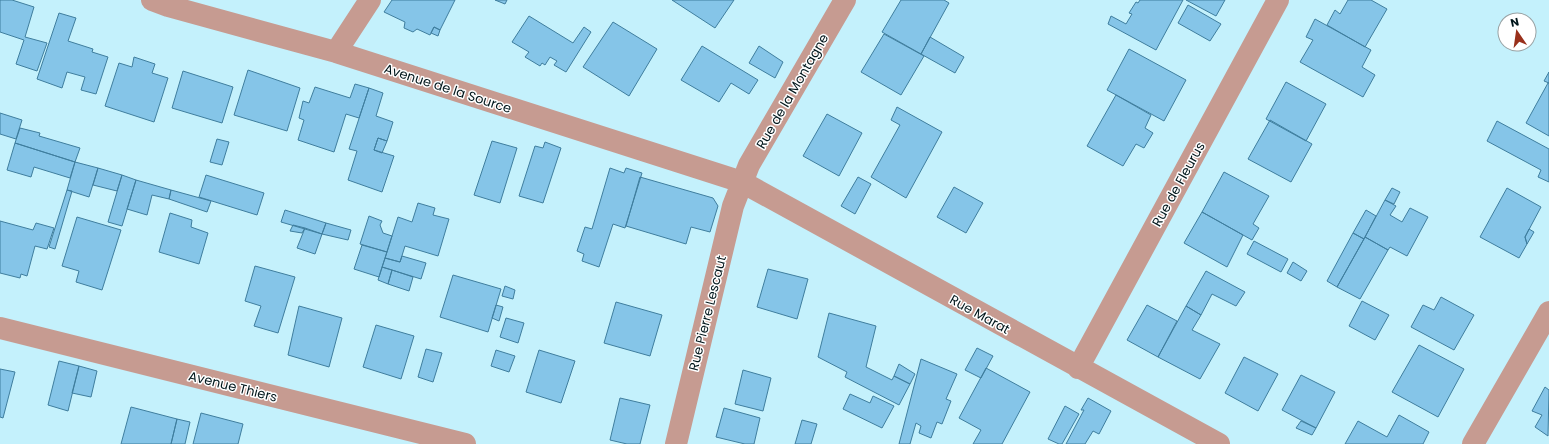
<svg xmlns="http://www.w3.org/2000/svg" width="1549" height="444" viewBox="0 0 1549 444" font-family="Poppins,sans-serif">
<rect width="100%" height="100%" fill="#c4f1fc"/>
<path fill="#85c5e8" stroke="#3f7e9e" d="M0 0H12L34 7 25 37 47 43 37 71 16 64 24 40 0 32Z
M392 0H455L440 30 434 27 430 35 417 29 413 32 404 28 405 22 384 12Z
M495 0H507L505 4Z
M672 0H734L715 28Z
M901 0H944L949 3 921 54 882 32Z
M1140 0H1183L1156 50 1108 24 1111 16 1126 24 1132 14 1129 13 1136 2 1138 3Z
M1186 0H1225L1216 16Z
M1348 0H1371L1387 9 1365 47 1327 25 1335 10 1340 14Z
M1188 5 1221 24 1210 41 1178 23Z
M59 13 76 18 68 41 93 49 92 52 108 57 96 94 81 90 85 77 67 72 62 88 37 79Z
M529 16 573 43 584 27 591 32 566 72 554 65 557 61 550 57 545 65 542 63 540 66 525 57 529 52 512 42Z
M1315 19 1371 50 1362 67 1375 75 1363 97 1300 62 1313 40 1306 37Z
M613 22 657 49 629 96 583 67Z
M434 27 440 30 438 36 431 33Z
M884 34 924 56 901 95 861 72Z
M930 37 964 57 955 73 921 54Z
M702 46 758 80 749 94 731 83 719 102 681 80Z
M759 46 783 62 775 78 749 63Z
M1129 49 1186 80 1164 121 1107 90Z
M134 57 155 64 152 73 168 78 154 122 105 106 119 63 132 67Z
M248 70 300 88 287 131 234 115Z
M183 71 233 87 222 123 172 108Z
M1549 72V83L1544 81Z
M1286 82 1326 104 1306 141 1266 119Z
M1548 83H1549V136L1526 123Z
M355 84 369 88 359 118 346 114 334 152 298 140 304 120 299 118 303 101 309 103 315 87 350 98Z
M369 88 383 93 376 116 393 122 387 141 378 138 374 150 394 156 382 192 348 180 357 151 349 149Z
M1116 95 1151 115 1145 128 1153 133 1144 148 1136 144 1123 166 1087 146Z
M897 107 942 132 906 198 871 177 900 125 891 120Z
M0 113 22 120 16 139 0 134Z
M827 114 862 133 839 176 803 156Z
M1270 120 1312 144 1291 182 1248 159Z
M1497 121 1549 149V182L1538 177 1541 170 1487 141Z
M20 128 40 133 39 136 80 148 75 162 15 143Z
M378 138 387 141 382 153 374 150Z
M217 139 229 142 222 165 210 162Z
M492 141 517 148 500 203 474 195Z
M545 142 561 148 543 203 519 196 535 146 543 148Z
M15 143 75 162 70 178 34 167 31 177 7 170Z
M75 162 98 168 89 197 67 190Z
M98 168 122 175 117 191 93 185Z
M610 168 624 173 626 168 642 173 625 228 613 224 599 267 582 261 584 254 577 251 585 227 592 229Z
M1224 172 1269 196 1253 224 1259 228 1252 240 1202 212Z
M122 175 136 180 122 226 108 222Z
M206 175 264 193 257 215 199 197Z
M640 177 713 198 718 206 710 232 691 227 686 244 626 226Z
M858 177 871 184 855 214 841 206Z
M136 180 171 190 169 199 152 195 147 215 127 209Z
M954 187 983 203 966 233 937 217Z
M1392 188 1400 192 1394 204 1385 200Z
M1507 188 1541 207 1525 237 1527 244 1519 258 1480 237Z
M67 190 72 191 55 249 49 247Z
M171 190 211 201 207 212 169 199Z
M1385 200 1396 206 1390 215 1402 222 1410 208 1428 217 1407 256 1390 247 1388 250 1365 237Z
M418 203 435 208 433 215 449 219 438 256 405 246 400 262 385 258 398 217 412 222Z
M285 210 326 223 322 234 281 222Z
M1366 210 1376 216 1364 239 1353 233Z
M1202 212 1243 235 1227 267 1184 243Z
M170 213 192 220 191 227 208 233 199 264 159 252Z
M369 216 382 221 380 225 383 233 392 236 387 252 360 244Z
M77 217 121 230 102 290 76 282 79 271 62 266Z
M0 221 33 230 36 223 54 228 47 249 35 246 27 276 21 274 20 278 0 273Z
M326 223 351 230 348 240 322 234Z
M293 225 305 228 302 233 290 231Z
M305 228 322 234 315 254 297 248Z
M1529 229 1534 232 1527 244 1525 237Z
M1353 233 1364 239 1337 287 1327 281Z
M1365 237 1388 250 1360 299 1337 287Z
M1254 241 1288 259 1281 272 1247 254Z
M362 245 387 252 379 277 354 269Z
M402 256 426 263 421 279 382 267 385 258 400 262Z
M1293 262 1307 271 1301 281 1287 273Z
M255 266 295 277 278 333 254 326 261 306 245 301Z
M382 267 392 270 388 284 378 280Z
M768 269 808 279 797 319 757 307Z
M392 270 413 277 409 291 388 284Z
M1206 271 1245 292 1236 306 1212 294 1201 315 1186 306Z
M453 275 501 289 488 332 440 317Z
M505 286 515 290 513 299 502 296Z
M1441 297 1474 315 1454 350 1411 327 1423 305 1434 310Z
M1362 301 1389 315 1375 340 1349 326Z
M616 302 662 315 650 356 604 343Z
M496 305 503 307 499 321 492 318Z
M1147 305 1177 321 1158 357 1127 340Z
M299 306 342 318 329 367 288 355Z
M1186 306 1201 315 1192 330 1220 344 1200 379 1158 357Z
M829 313 876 326 866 367 892 380 894 376 910 384 899 405 845 377 847 372 818 357Z
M506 318 524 323 518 343 500 337Z
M376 325 414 336 401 379 363 367Z
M1419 345 1464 369 1438 417 1392 392Z
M977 348 993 356 981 378 965 370Z
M426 349 442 353 433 382 418 377Z
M496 350 515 356 509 372 491 366Z
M539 350 575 361 561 403 526 392Z
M1244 357 1278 374 1258 411 1225 393Z
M921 359 957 374 946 399 951 401 942 424 937 422 931 438 919 433 921 426 916 423 910 444H899Z
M59 361 79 366 68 411 48 405Z
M899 364 915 374 910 384 894 376Z
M79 366 97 371 91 397 72 393Z
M986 368 1030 392 1002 444H973L981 430 959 418Z
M0 369 15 372 3 418 0 417Z
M743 370 771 378 763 411 735 404Z
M1301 375 1335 392 1316 428 1282 410Z
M1545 387 1549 390 1548 436 1535 427 1542 415 1532 411Z
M850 394 870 403 873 396 894 406 882 428 843 409Z
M620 398 650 405 640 444H627L610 440Z
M1088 398 1111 411 1099 434 1093 431 1085 444H1066L1084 410H1081Z
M1065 406 1079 414 1062 444H1059L1048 439Z
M131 407 177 419 171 444H121Z
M724 408 760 418 754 444H745L716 437Z
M201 413 243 424 238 444H193Z
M1399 415 1429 432 1423 444H1345L1358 421 1387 437Z
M177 419 190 422 185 444H171Z
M802 420 817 424 811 444H795Z
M1301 421 1316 428 1312 435 1296 428Z"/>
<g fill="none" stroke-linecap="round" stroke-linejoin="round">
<path stroke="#c69b91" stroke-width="22" d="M152 0 168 6 336 52 742 182 1219 444
M336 52 370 0
M0 328 465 444
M1078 368 1278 0
M676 444 733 206 749 165 845 0
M1473 444 1549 312"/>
</g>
<g text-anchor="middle" stroke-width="3" stroke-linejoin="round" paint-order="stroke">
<g font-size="13" fill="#00161b" stroke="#fff">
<text transform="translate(448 88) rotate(18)" y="5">Avenue de la Source</text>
<text transform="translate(792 91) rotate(-60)" y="5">Rue de la Montagne</text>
<text transform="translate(1178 184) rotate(-61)" y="5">Rue de Fleurus</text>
<text transform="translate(707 313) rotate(-76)" y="5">Rue Pierre Lescaut</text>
<text transform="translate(980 314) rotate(29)" y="5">Rue Marat</text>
<text transform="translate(233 386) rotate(14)" y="5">Avenue Thiers</text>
</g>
</g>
<g transform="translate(1517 32) rotate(347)"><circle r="19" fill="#ffffff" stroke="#99a2a4"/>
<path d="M0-3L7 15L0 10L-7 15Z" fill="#99301b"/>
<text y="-6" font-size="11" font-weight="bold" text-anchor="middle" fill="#00161b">N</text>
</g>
</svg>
